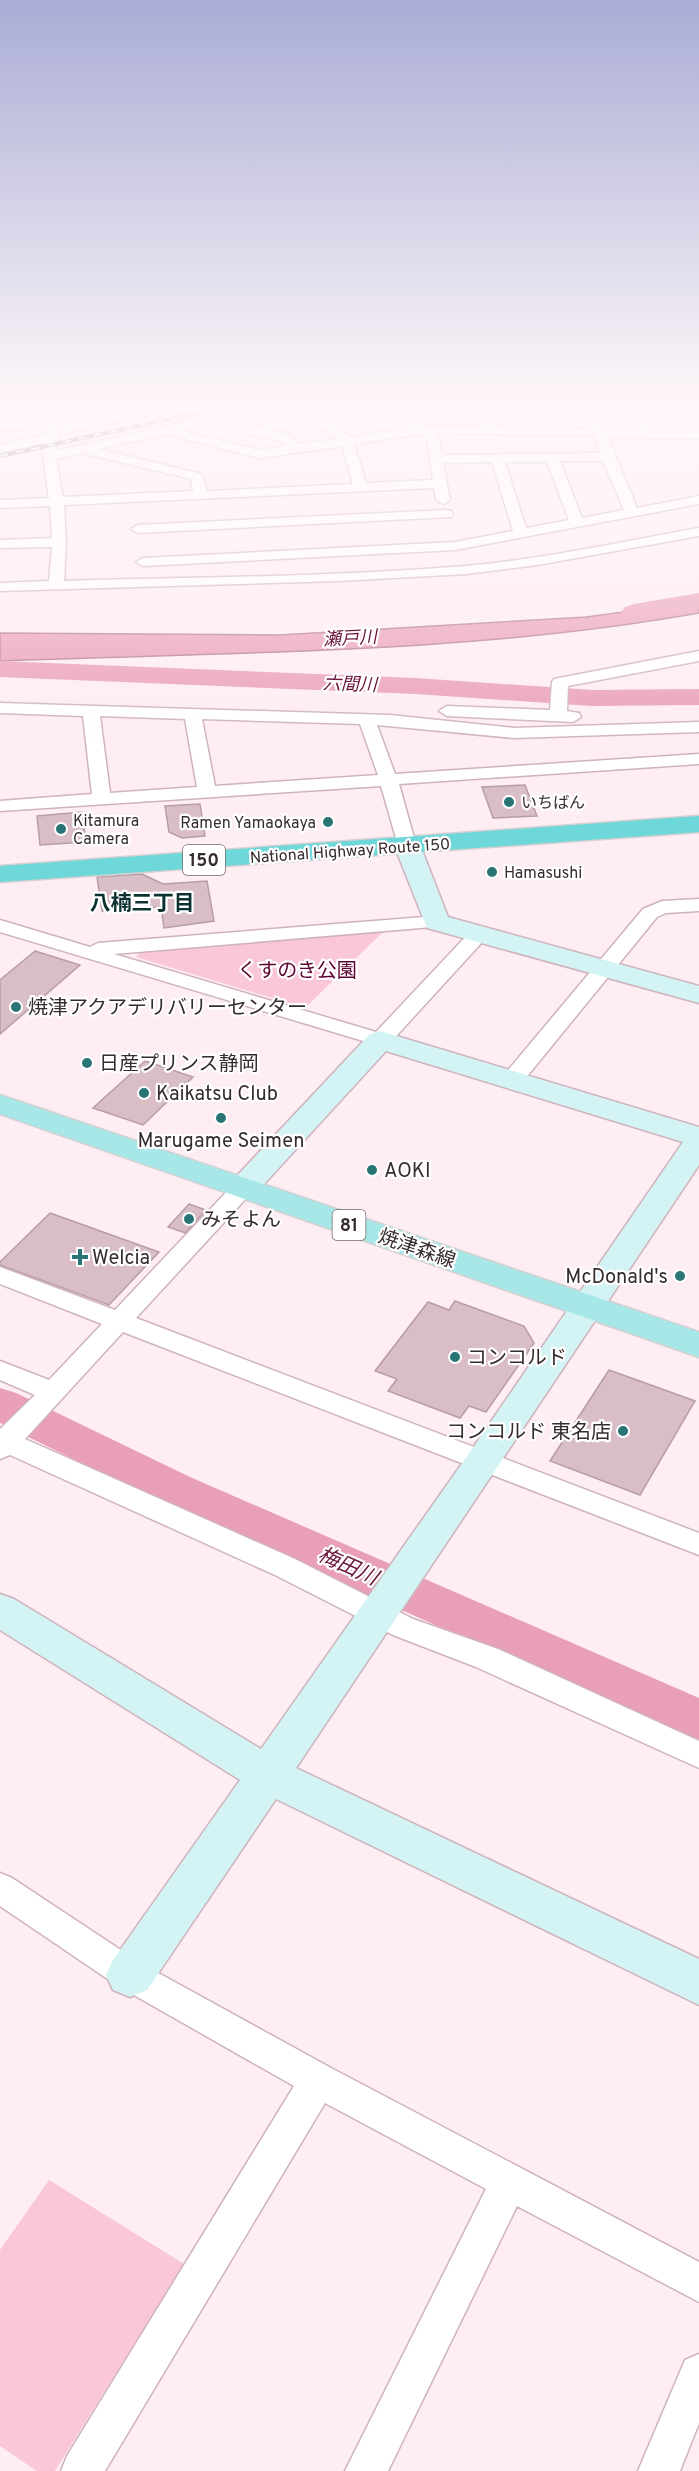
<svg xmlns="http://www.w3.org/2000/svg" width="699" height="2471" viewBox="0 0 699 2471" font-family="Overpass,'Noto Sans JP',sans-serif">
<rect width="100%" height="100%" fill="#feedf2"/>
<path fill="#f9c7d7" d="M386 929 305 1008 136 957 142 949Z
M49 2180 184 2264 55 2471H37L0 2446V2250Z"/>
<path fill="#ea9fb8" stroke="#b47c8f" stroke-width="1.5" d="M699 602V613C469 654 233 652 0 661V633L279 635 586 617Z"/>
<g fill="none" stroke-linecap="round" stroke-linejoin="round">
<path fill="#ea9fb8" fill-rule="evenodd" d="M699 593V609L634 620 625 617 621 612 625 607 634 604Z
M0 661 416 678 592 690 699 689V705L592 706 416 694 0 677Z
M0 1388 16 1393 190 1477 699 1698V1743L158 1501 0 1423Z"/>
</g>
<path fill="#dabec7" stroke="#b79da5" stroke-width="1.5" d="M525 785 537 816 493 818 482 787Z
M200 804 205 836 182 838 169 832 165 806Z
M82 812 86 842 40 845 37 816Z
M142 874 163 884 207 881 214 921 164 928 161 907 102 911 97 877Z
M35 951 80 965 0 1034V980Z
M145 1061 193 1077 143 1125 93 1108Z
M189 1204 206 1210 185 1233 168 1227Z
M50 1213 159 1252 109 1305 0 1265V1262Z
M455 1301 524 1326 534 1343 486 1412 469 1406 460 1418 388 1391 397 1379 375 1371 428 1302 449 1310Z
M609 1370 695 1401 640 1495 550 1461Z"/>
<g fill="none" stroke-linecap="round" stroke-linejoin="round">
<defs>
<path id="street" d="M45 405H57L59 426 157 405H182L176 409 59 434 55 451 262 405C294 405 329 410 349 437L411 428 371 405H387L426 426H484L485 409 477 405H497L496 427 592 429 585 405H597L605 429 638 430 633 405H645L651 430 699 431V439L608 437 637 508 699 496V504L455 550 143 566 136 562 143 558 455 542 513 531 492 462 443 463 450 500 443 504 436 500 434 488 64 505 66 542 64 581C197 577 332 577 465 566 543 559 621 542 699 528V536L537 565 466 574 339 581 0 591V583L49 581 52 547 0 548V540L52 538 50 506 0 508V500L49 498 42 448 43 443 0 453V445L46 434V427L0 430V422L46 420ZM276 410 303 417 249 428 247 431 249 434 279 440 286 446 260 450 181 431ZM315 422 337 439 299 444 287 434 272 431ZM434 433 595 436 600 453 442 455 439 439ZM165 434 260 458 342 446 353 484 207 491 202 474 99 449ZM421 434 427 440 433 480 366 483 354 444ZM82 453 191 479 193 491 63 497 56 459ZM560 461H603L624 510 582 518ZM505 462H547L569 520 526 528Z
M446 510 451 511 453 514 451 517 138 533 131 529 138 525Z
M699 651V661L568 686 567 711 579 713 581 717 573 722 447 716 439 711 447 706 550 710 552 682 554 679Z
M0 703 390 715 514 728 699 722V732L514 738 377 725 395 774 699 754V764L399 784 416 845 414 849H400L398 845 381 786 0 811V801L92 794 83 716 0 713ZM100 716 185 719 197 787 110 793ZM202 719 360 724 378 775 215 786Z
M699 899V911L666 913 657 917 520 1085 512 1087 504 1085 501 1080 504 1075 643 909 662 901Z
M437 916 444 918 447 922 444 926 114 954 376 1032 471 931H485L488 935 485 939 388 1045 380 1046 0 932V920L90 947 98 943Z
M243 1181 251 1183 255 1188 251 1193 136 1318 699 1533V1555L123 1332 25 1439 295 1559 413 1619 498 1649 699 1741V1768L476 1667 393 1635 275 1575 10 1455 0 1459V1429L35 1395 0 1380V1361L49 1380 102 1324 0 1284V1267L115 1310 235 1183Z
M0 1873 12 1878 142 1964 331 2068 699 2262V2302L517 2206 388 2471H345L486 2189 325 2103 105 2471H61L67 2456 294 2086 118 1986 0 1906Z
M699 2354V2423L680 2471H638L685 2360Z"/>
<path id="secondary" d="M407 837 416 840 420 845 448 917 699 986V1003L427 928 394 845 398 840Z
M380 1031 699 1127V1165L296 1768 699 1959V2005L276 1799 147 1990 130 1997 113 1990 106 1975 113 1960 240 1780 0 1630V1594L14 1599 261 1749 470 1452 683 1142 386 1051 254 1195 243 1198 232 1195 227 1188 232 1181 370 1034Z"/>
<path id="primary" d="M0 1095 699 1332V1357L0 1114Z"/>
<path id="highway" d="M699 816V832L0 882V866Z"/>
</defs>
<use href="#street" stroke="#cfb3bc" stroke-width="3"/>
<use href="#secondary" stroke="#cfb3bc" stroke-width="3"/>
<use href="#primary" stroke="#d3d0d1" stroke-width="3"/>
<use href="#highway" stroke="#d3d0d1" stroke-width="3"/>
<use href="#street" fill="#fff" fill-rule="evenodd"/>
<use href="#secondary" fill="#d3f3f4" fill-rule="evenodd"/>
<use href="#primary" fill="#a7e7e8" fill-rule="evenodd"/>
<use href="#highway" fill="#6dd7d9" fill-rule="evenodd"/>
<defs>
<path id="rail" d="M0 456 234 405"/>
</defs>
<use href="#rail" stroke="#665a5e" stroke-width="4"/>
<use href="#rail" stroke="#fff" stroke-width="2" stroke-dasharray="8" stroke-linecap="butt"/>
</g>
<linearGradient id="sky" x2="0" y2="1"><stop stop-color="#a9acd5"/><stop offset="0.54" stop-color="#fff7f9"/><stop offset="1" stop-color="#fff7f9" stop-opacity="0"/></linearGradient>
<rect width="699" height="751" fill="url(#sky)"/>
<g fill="#297475" stroke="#fff" stroke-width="2">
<circle cx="509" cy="802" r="6"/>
<circle cx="328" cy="822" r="6"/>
<circle cx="61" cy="829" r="6"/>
<circle cx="492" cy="872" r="6"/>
<circle cx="16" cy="1007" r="6"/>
<circle cx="87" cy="1063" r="6"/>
<circle cx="144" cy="1093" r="6"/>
<circle cx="221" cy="1118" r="6"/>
<circle cx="372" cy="1170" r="6"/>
<circle cx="189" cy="1219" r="6"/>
<path d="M77 1248h6v6h6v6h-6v6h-6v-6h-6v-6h6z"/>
<circle cx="680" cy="1276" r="6"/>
<circle cx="455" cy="1357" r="6"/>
<circle cx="623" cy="1431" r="6"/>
</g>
<g text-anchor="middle" stroke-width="4.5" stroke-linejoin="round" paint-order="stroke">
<g font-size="16" fill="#362b2f" stroke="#fff" text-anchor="start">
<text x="521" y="808">いちばん</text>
<text x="73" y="826">Kitamura<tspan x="73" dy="18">Camera</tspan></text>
<text x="316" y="828" text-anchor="end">Ramen Yamaokaya</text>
<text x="504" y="878">Hamasushi</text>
</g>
<g font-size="16" fill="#362b2f" stroke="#fff">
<text transform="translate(350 850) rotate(-4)" y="6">National Highway Route 150</text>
</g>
<g font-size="18" font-style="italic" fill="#6b143c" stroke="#fff">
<text transform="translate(350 638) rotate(-3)" y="6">瀬戸川</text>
<text transform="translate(350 684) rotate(2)" y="6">六間川</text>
</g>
<g fill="#fff" stroke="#726b6d" stroke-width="1.5">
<rect x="183" y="845" width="42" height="30" rx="4.5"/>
<rect x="332.5" y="1210" width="33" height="30" rx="4.5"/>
</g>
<g font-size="18" font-weight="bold" fill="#362b2f">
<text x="204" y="866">150</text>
<text x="349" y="1231">81</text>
</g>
<g font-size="20" fill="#5d0331" stroke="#fff">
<text x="297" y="977">くすのき公園</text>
</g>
<g font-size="20" fill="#362b2f" stroke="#fff" text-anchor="start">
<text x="28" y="1014">焼津アクアデリバリーセンター</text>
<text x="99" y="1070">日産プリンス静岡</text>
<text x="156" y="1100">Kaikatsu Club</text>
<text x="221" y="1147" text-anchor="middle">Marugame Seimen</text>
<text x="384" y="1177">AOKI</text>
<text x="201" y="1226">みそよん</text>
<text x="92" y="1264">Welcia</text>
<text x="668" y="1283" text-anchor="end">McDonald's</text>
<text x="467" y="1364">コンコルド</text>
<text x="611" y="1438" text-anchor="end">コンコルド 東名店</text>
</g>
<g font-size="20" fill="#362b2f" stroke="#fff">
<text transform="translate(417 1248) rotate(19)" y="7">焼津森線</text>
</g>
<g font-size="21" font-weight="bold" fill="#0d3031" stroke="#fff">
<text x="142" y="910">八楠三丁目</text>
</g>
<g font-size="21" font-style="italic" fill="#6b143c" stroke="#fff">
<text transform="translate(348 1566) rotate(24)" y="7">梅田川</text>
</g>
</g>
</svg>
